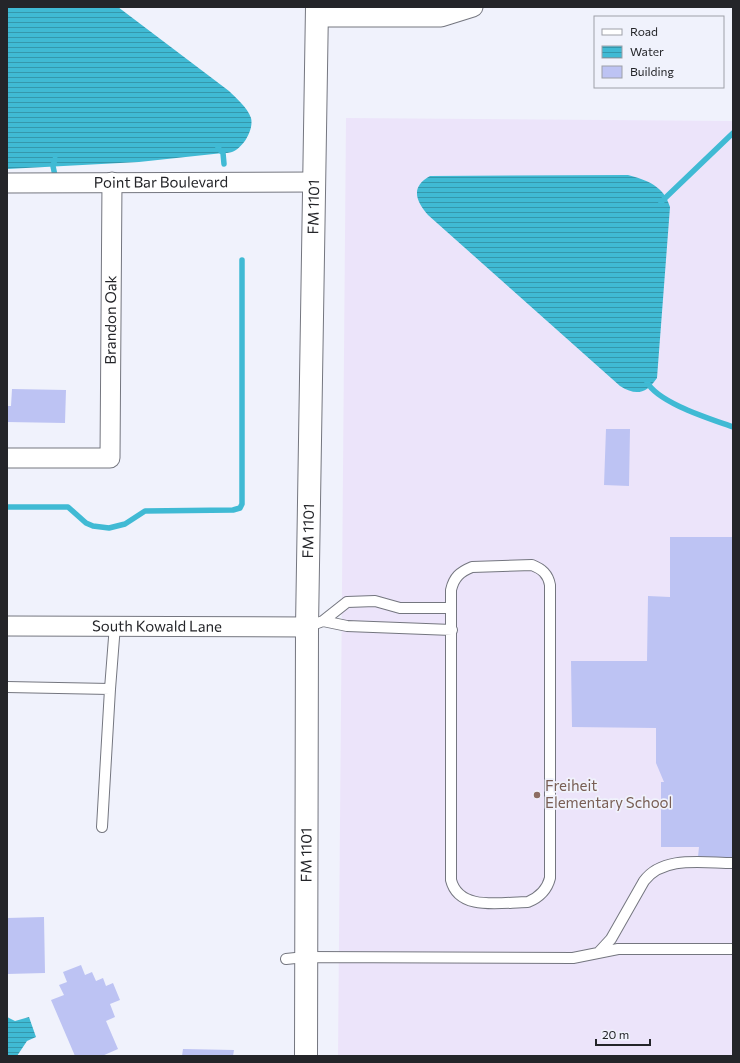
<svg xmlns="http://www.w3.org/2000/svg" width="740" height="1063" viewBox="0 0 740 1063" font-family="Commissioner,sans-serif">
<defs>
<pattern id="water-rules" width="6" height="5" patternUnits="userSpaceOnUse"><rect width="6" height="5" fill="#40bad4"/><path d="M0 2.5h6" fill="none" stroke="#3597ac"/></pattern>
</defs>
<rect width="100%" height="100%" fill="#f0f2fc"/>
<path fill="#ece4fa" d="M346 118 733 121V1056H338Z"/>
<path fill="url(#water-rules)" d="M7 7H118L229 91C237 99 247 107 251 118 254 130 243 148 232 152 229 153 225 153 223 153L139 162 7 169Z
M628 175C647 180 664 186 670 207L657 378C646 394 636 396 620 386L428 215C416 201 410 187 430 176Z
M7 1017 15 1021 29 1017 36 1037 27 1041 17 1056H7Z"/>
<g fill="none" stroke-linecap="round" stroke-linejoin="round">
<path stroke="#40bad4" stroke-width="5.5" d="M218 148 223 153 224 164
M55 159 53 166 55 176
M661 202 733 133
M647 382C658 403 711 419 733 427
M7 507H68L86 523 93 526 109 528 125 524 145 511 233 510 240 508 242 504V260"/>
</g>
<path fill="#bdc3f3" d="M12 389 66 390 65 423 7 422V406H11Z
M606 429H630L629 486 604 485Z
M670 537H733V857H698L699 847H661V782H664L656 763V728L572 727 571 661H647L648 596 670 597Z
M44 917 45 973 7 974V918Z
M81 965 85 975 92 972 96 981 103 978 106 986 113 983 120 1000 110 1004 115 1017 106 1021 118 1049 102 1056H75L51 1000 64 995 59 985 67 982 63 972Z
M183 1049 234 1050 233 1056H182Z"/>
<g fill="none" stroke-linecap="round" stroke-linejoin="round">
<defs>
<path id="lane" d="M532 565C542 569 548 574 550 585V878C547 890 540 897 528 902 502 902 459 912 451 880V590C454 577 460 572 472 567Z
M323 621 347 626 452 630
M307 627 323 621 347 602 375 601 400 608H451
M7 687 110 689 102 827
M110 689 115 625
M599 952 611 939 644 881C663 855 704 863 733 863
M286 959 305 957 573 958 618 949H733"/>
<g id="street">
<path d="M317 17H441L473 7"/>
<path id="s1" d="M7 183 315 182"/>
<path id="s2" d="M7 458H110L112 182"/>
<path id="s3" d="M7 626 307 627"/>
</g>
<g id="secondary">
<path id="s4" d="M306 1056 307 627 317 7"/>
</g>
</defs>
<use href="#lane" stroke="#74767f" stroke-width="12"/>
<use href="#street" stroke="#74767f" stroke-width="21"/>
<use href="#secondary" stroke="#74767f" stroke-width="24"/>
<use href="#lane" stroke="#fff" stroke-width="10"/>
<use href="#street" stroke="#fff" stroke-width="19"/>
<use href="#secondary" stroke="#fff" stroke-width="22"/>
</g>
<circle fill="#8d6e63" stroke="#f0f2fc" stroke-width="1.5" cx="537" cy="795" r="4"/>
<g text-anchor="middle" stroke-width="3.5" stroke-linejoin="round" paint-order="stroke">
<g font-size="15" fill="#242529" stroke="#f0f2fc">
<text dy="5" stroke="none"><textPath href="#s1" startOffset="154">Point Bar Boulevard</textPath></text>
<text dy="5" stroke="none"><textPath href="#s4" startOffset="849">FM 1101</textPath></text>
<text dy="5" stroke="none"><textPath href="#s2" startOffset="241">Brandon Oak</textPath></text>
<text dy="5" stroke="none"><textPath href="#s4" startOffset="525">FM 1101</textPath></text>
<text dy="5" stroke="none"><textPath href="#s3" startOffset="150">South Kowald Lane</textPath></text>
<text dy="5" stroke="none"><textPath href="#s4" startOffset="201">FM 1101</textPath></text>
</g>
<g font-size="15" fill="#785e54" stroke="#f0f2fc" text-anchor="start">
<text x="545" y="791">Freiheit<tspan x="545" dy="17">Elementary School</tspan></text>
</g>
</g>
<rect width="740" height="1063" fill="none" stroke="#242529" stroke-width="16"/>
<rect x="594" y="16" width="130" height="72" fill="#f0f2fc" stroke="#9ea0a8"/>
<rect x="602" y="29" width="20" height="6" fill="#ffffff" stroke="#9ea0a8"/>
<text x="630" y="36" font-size="12" fill="#242529">Road</text>
<rect x="602" y="46" width="20" height="12" fill="url(#water-rules)" stroke="#9ea0a8"/>
<text x="630" y="56" font-size="12" fill="#242529">Water</text>
<rect x="602" y="66" width="20" height="12" fill="#bdc3f3" stroke="#9ea0a8"/>
<text x="630" y="76" font-size="12" fill="#242529">Building</text>
<path d="M596 1039v6h54v-6" fill="none" stroke="#242529" stroke-width="2"/>
<text x="602" y="1039" font-size="12" fill="#242529" stroke="#f0f2fc" stroke-width="3" paint-order="stroke">20 m</text>
</svg>
